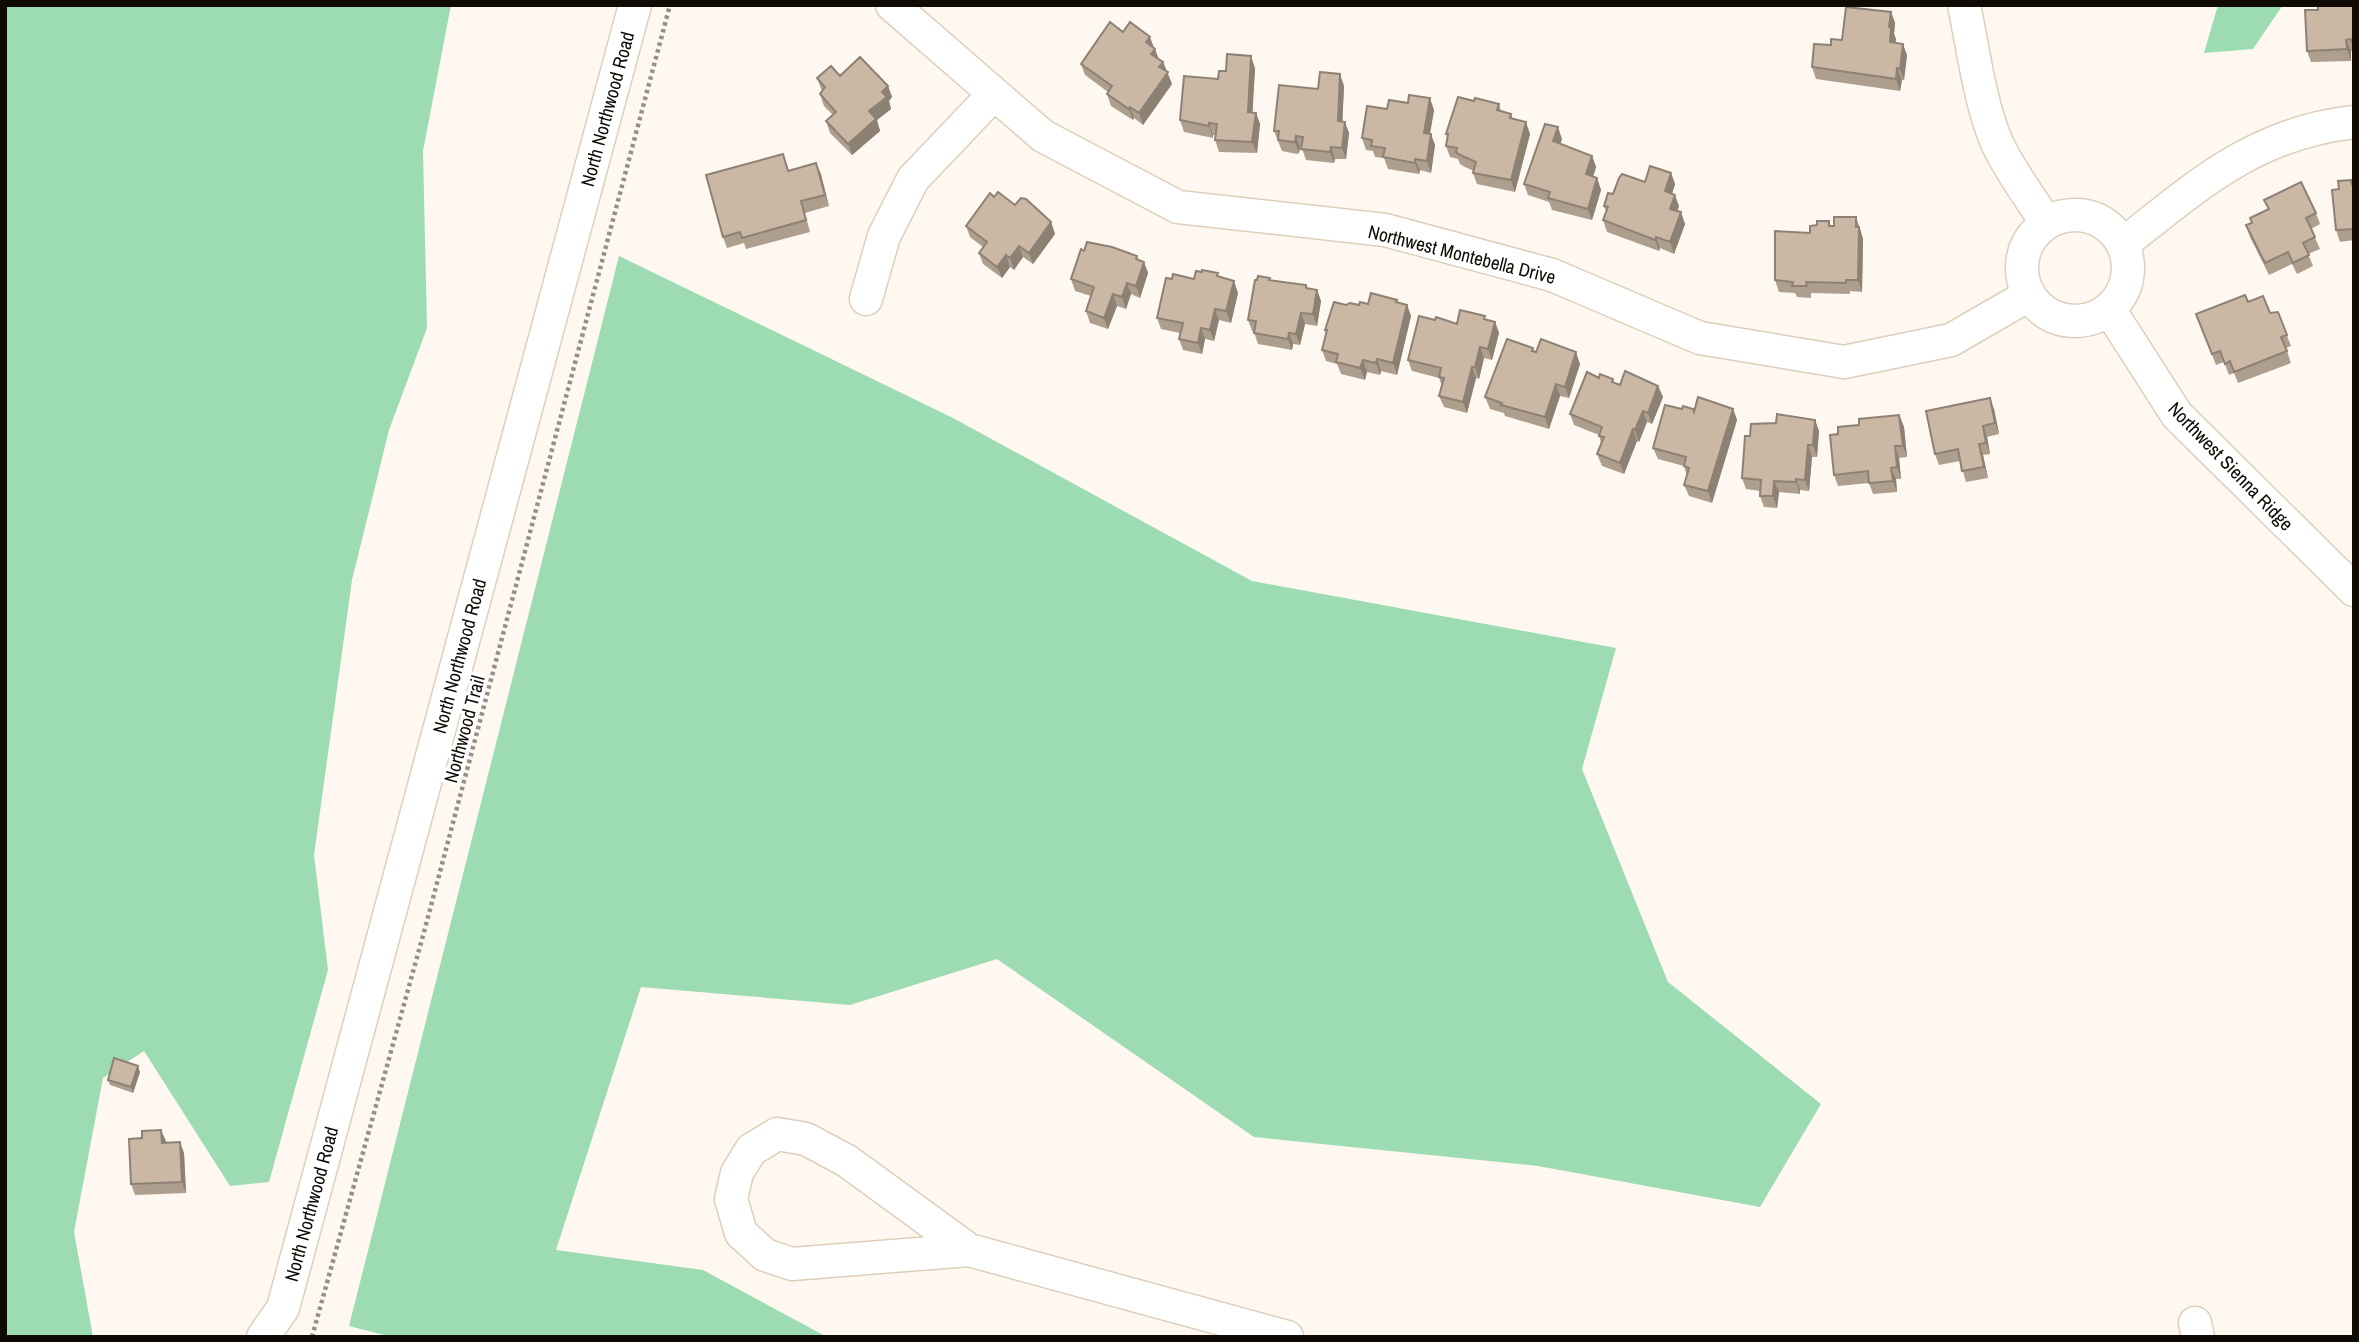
<svg xmlns="http://www.w3.org/2000/svg" width="2359" height="1342" viewBox="0 0 2359 1342" font-family="'Archivo Narrow',sans-serif">
<rect width="100%" height="100%" fill="#fef8f0"/>
<path fill="#9ddbb2" d="M5 5H451L423 151 427 328 389 430 352 580 314 855 328 970 269 1182 230 1186 144 1051 103 1078 74 1232 93 1337H5Z
M2218 5H2283L2253 49 2204 53Z
M619 256 953 418 1252 581 1616 648 1582 769 1668 982 1821 1104 1760 1207 1538 1166 1254 1137 997 959 850 1005 641 987 556 1250 703 1270 827 1337H392L349 1326Z"/>
<g fill="none" stroke-linecap="round" stroke-linejoin="round">
<defs>
<path id="minor" d="M892 5 1043 136 1178 207 1385 230 1552 275 1700 338 1844 362 1951 340 2029 295
M1964 5C1973 48 1980 104 1997 143 2010 171 2029 196 2046 222
M2022 268a53 53 0 1 1 106 0a53 53 0 1 1-106 0Z
M2123 244C2198 185 2255 133 2354 122
M866 299 884 236 913 179 994 94
M2109 309 2177 415 2354 590
M969 1250 847 1161 806 1139 777 1134 751 1150 737 1173 731 1199 741 1233 765 1255 792 1264 969 1250 1287 1337
M2195 1323 2198 1337
M263 1337 283 1308 635 5"/>
</defs>
<use href="#minor" stroke="#decfba" stroke-width="35"/>
<path stroke="#948f88" stroke-width="4.5" stroke-dasharray="3.5 3.5" stroke-linecap="butt" d="M312 1337 424 932 670 5"/>
<use href="#minor" stroke="#fff" stroke-width="32"/>
</g>
<path fill="#ae9e8e" d="M2354 5V51H2351V61L2311 62 2307 51 2318 10Z
M1891 12 1895 23 1894 34 1896 39 1895 43 1907 55 1904 80H1902L1900 91 1816 79 1812 67 1842 40Z
M1123 32 1154 48 1159 59 1163 62 1172 84 1143 125 1134 118 1133 120 1111 106 1107 94 1108 92 1085 75 1081 64Z
M1255 68 1252 112 1256 113 1260 124 1257 153 1219 152 1215 140 1216 135H1213V138L1184 132 1180 120 1226 71Z
M840 76 888 86 892 97 889 101 891 109 877 120 880 131 852 155 830 133 826 121 833 115 824 106 820 94 822 91 817 78Z
M1344 86 1342 122 1349 133 1346 159H1335L1334 163 1306 160 1302 148 1300 147 1299 153 1297 154 1282 151 1274 131 1318 89Z
M1474 101 1499 104 1501 111 1511 114 1513 119 1530 134 1515 192 1477 184 1473 173 1474 171 1463 166 1460 164 1458 159 1450 157 1446 146 1448 138 1446 134Z
M1434 110 1430 134 1435 145 1431 173 1420 170 1419 174 1388 169 1384 158 1375 157 1373 151 1366 150 1362 138Z
M1562 139 1560 143 1592 156 1596 167 1593 177 1597 178 1601 190 1592 220 1552 210 1549 202 1528 195 1524 184Z
M816 163 829 206 805 213 810 232 746 249 744 243 727 248 723 237 789 171Z
M1671 173 1675 184 1672 194 1679 206 1677 211 1685 224 1674 254 1660 248 1659 251 1607 232 1603 220 1606 211 1604 206 1645 182Z
M2351 180 2353 183H2354V240L2340 242 2336 230 2339 189Z
M994 197 1051 222 1055 234 1033 264 1023 257 1014 270 1010 267 1002 278 983 264 979 253 983 247 970 237 966 226Z
M2264 200 2316 213 2320 224 2311 229 2320 249 2308 254 2313 266 2297 274 2292 264 2269 275 2250 237 2246 225 2252 223 2268 209Z
M1829 221 1831 226 1860 228 1863 239 1862 292 1850 291V294L1811 293V298L1797 297 1795 293 1779 292 1775 280 1810 233 1817 225Z
M1084 251 1137 256 1138 259 1144 262 1148 273 1140 298 1131 294 1126 309 1117 306 1108 329 1090 323 1086 311 1091 296 1075 291 1071 279Z
M1218 273V276L1238 293 1231 323 1219 320 1214 341 1205 339 1202 354 1183 350 1179 339 1180 333 1161 329 1157 318 1172 279H1194Z
M1271 280 1306 285 1307 288 1317 290 1321 301 1317 326 1305 324 1300 345 1293 344 1292 350 1258 344 1254 332 1252 331 1248 320Z
M2248 302 2270 313 2278 312 2291 346 2286 348 2291 363 2238 383 2234 373 2229 375 2224 362 2216 365 2196 314Z
M1398 303 1407 305 1411 316 1397 375 1381 371 1380 375 1367 372 1365 380 1341 374 1337 364 1326 361 1322 350 1326 334 1325 330 1359 305 1368 304Z
M1435 320 1457 324 1486 320 1495 322 1499 333 1492 360 1484 358 1479 379 1476 378 1467 413 1444 407 1439 396 1442 386 1439 378 1412 371 1408 360Z
M1533 348 1535 352 1580 364 1569 398 1560 396 1549 429 1505 416 1504 413 1490 409 1485 397Z
M1613 379 1614 383 1620 385 1658 386 1663 397 1652 424 1647 422 1639 442 1637 441 1624 474 1602 466 1597 454 1601 443 1599 435 1574 425 1570 414Z
M1733 409 1737 420 1712 503 1689 496 1684 485 1687 476 1684 466 1658 459 1653 448 1694 411Z
M1994 409 1999 434 1987 437 1990 454 1983 455 1988 478 1966 482 1960 461 1939 465 1935 454Z
M1899 415 1904 427 1907 457 1899 458 1901 479H1896L1897 492 1873 494 1869 483 1838 486 1834 475 1859 425Z
M1815 420 1819 431 1817 457H1812L1809 491 1800 490V494L1779 492 1777 508 1764 507 1760 496V491L1746 489 1742 478 1750 436 1776 423Z
M140 1072 133 1093 110 1085 108 1080Z
M166 1141V1143L184 1153 186 1193 135 1195 131 1184Z"/>
<path fill="#8d8174" d="M1891 12 1895 23 1894 34 1896 39 1894 53 1890 42 1889 27Z
M1150 37 1154 48 1146 42Z
M2346 40 2351 51V61L2347 49Z
M1903 44 1907 55 1904 80 1900 69Z
M1155 49 1159 60 1151 54Z
M1251 56 1255 68 1252 123 1248 112Z
M1163 62 1172 84 1143 125 1139 113 1159 67Z
M1897 68 1902 80 1900 91 1896 79Z
M1340 74 1344 86 1342 132 1338 121Z
M888 86 892 97 889 101 891 109 877 120 880 131 852 155 848 144 882 92Z
M1430 98 1434 110 1428 144 1424 133Z
M1130 107 1134 118 1133 120 1129 109Z
M1256 113 1260 124 1257 153 1252 142Z
M1345 122 1349 133 1346 159 1342 148Z
M1526 122 1530 134 1515 192 1511 180Z
M1209 123 1213 135V138L1209 126Z
M1558 127 1562 139 1558 152 1553 141Z
M1431 134 1435 145 1431 173 1427 161Z
M1296 136 1300 147 1299 153 1295 142Z
M1331 147 1335 159 1334 163 1330 152Z
M1592 156 1596 167 1590 186 1586 174Z
M1415 159 1420 170 1419 174 1415 163Z
M816 163 821 174 829 206 825 195Z
M1671 173 1675 184 1669 203 1665 191Z
M1597 178 1601 190 1592 220 1588 209Z
M1675 195 1679 206 1674 220 1670 209Z
M1681 212 1685 224 1674 254 1670 242Z
M1856 217 1863 239 1862 292 1858 280Z
M1051 222 1055 234 1033 264 1029 253Z
M1656 237 1660 248 1659 251 1655 240Z
M1019 246 1023 257 1014 270 1010 258Z
M1006 255 1010 267 1002 278 997 267Z
M1144 262 1148 273 1140 298 1136 286Z
M1234 281 1238 293 1231 323 1226 311Z
M1127 283 1131 294 1126 309 1122 297Z
M1317 290 1321 301 1317 326 1313 314Z
M1113 294 1117 306 1108 329 1104 318Z
M1407 305 1411 316 1397 375 1393 363Z
M1215 309 1219 320 1214 341 1210 330Z
M1301 313 1305 324 1300 345 1296 334Z
M1495 322 1499 333 1492 360 1488 349Z
M1201 328 1205 339 1202 354 1198 343Z
M1289 333 1293 344 1292 350 1288 339Z
M1480 347 1484 358 1479 379 1475 367Z
M1576 352 1580 364 1569 398 1565 387Z
M1377 359 1381 371 1380 375 1376 363Z
M1363 360 1367 372 1365 380 1360 368Z
M1472 367 1476 378 1467 413 1463 402Z
M1556 384 1560 396 1549 429 1545 417Z
M1658 386 1663 397 1652 424 1648 413Z
M1990 398 1994 409 1999 434 1995 423Z
M1733 409 1737 420 1712 503 1708 491Z
M1643 411 1647 422 1639 442 1635 430Z
M1899 415 1904 427 1907 457 1903 446Z
M1815 420 1819 431 1817 457 1813 445Z
M1983 426 1987 437 1990 454 1986 443Z
M1633 429 1637 441 1624 474 1620 463Z
M1979 444 1983 455 1988 478 1984 467Z
M1808 445 1812 457 1809 491 1805 480Z
M1895 446 1899 458 1901 479 1897 467Z
M1891 468 1896 479 1897 492 1893 481Z
M1796 479 1800 490V494L1796 482Z
M1774 481 1779 492 1777 508 1773 496Z
M138 1066 140 1072 133 1093 131 1087Z
M161 1130 166 1141V1154L162 1143Z
M180 1142 184 1153 186 1193 182 1182Z"/>
<path fill="#cab8a5" stroke="#8d8174" stroke-width="2" d="M2318 5H2354V42H2352V39L2346 40 2347 49 2307 51 2305 10H2318Z
M1846 7 1891 12 1889 27H1891L1890 42 1903 44 1900 69 1897 68 1896 79 1812 67 1814 44 1831 45V39L1842 40Z
M1110 22 1123 32 1130 22 1150 37 1146 42 1155 49 1151 54 1163 62 1159 67 1168 72 1139 113 1130 107 1129 109 1107 94 1112 86 1081 64Z
M1227 54 1251 56 1248 112 1256 113 1252 142 1215 140 1217 124 1209 123V126L1180 120 1184 76 1218 79 1219 71H1226Z
M860 57 888 86 882 92 887 97 869 111 876 119 848 144 826 121 836 112 820 94 825 87 817 78 831 66 840 76Z
M1320 72 1340 74 1338 121 1345 122 1342 148 1331 147 1330 152 1301 149 1303 137 1296 136 1295 142H1293L1278 140 1279 131H1274L1279 85 1318 89Z
M1409 95 1430 98 1424 133 1431 134 1427 161 1415 159V163L1383 157 1385 148 1371 146 1372 140 1362 138 1367 106 1387 109 1389 100 1408 103Z
M1458 97 1474 101 1475 98 1499 104 1497 110 1511 114 1510 118 1526 122 1511 180 1473 173 1476 162 1458 154 1456 152 1457 148 1446 146 1448 134H1446Z
M1545 124 1558 127 1553 141 1592 156 1586 174 1597 178 1588 209 1548 198 1550 192 1524 184Z
M783 154 788 171 816 163 825 195 801 201 806 220 742 238 740 232 723 237 706 175Z
M1650 166 1671 173 1665 191 1675 195 1670 209 1681 212 1670 242 1656 237 1655 240 1603 220 1608 207 1604 206 1608 193 1613 194 1619 178 1622 174 1645 182Z
M2351 180 2352 184 2354 183V229L2336 230 2332 190 2339 189 2338 181Z
M2301 182 2316 213 2306 218 2315 237 2303 243 2309 255 2293 263 2288 252 2265 263 2246 225 2252 223 2250 218 2269 209 2264 200Z
M998 192 1015 205 1021 198 1026 199 1051 222 1029 253 1019 246 1010 258 1006 255 997 267 979 253 987 242 966 226 990 193 994 197Z
M1834 217H1856V227H1859L1858 280H1846V283L1806 282 1807 286H1792L1793 282 1775 280V231L1810 233V226L1817 225V221H1829V226H1834Z
M1087 242 1112 247 1137 256 1136 259 1144 262 1136 286 1127 283 1122 297 1113 294 1104 318 1086 311 1094 287 1071 279 1081 249 1084 251Z
M1202 270 1218 273 1217 276 1234 281 1226 311 1215 309 1210 330 1201 328 1198 343 1179 339 1183 323 1157 318 1166 278 1172 279 1173 274 1194 279 1196 271 1202 272Z
M1258 276 1270 278 1269 280 1306 285V288L1317 290 1313 314 1301 313 1296 334 1289 333 1288 339 1254 333 1256 321 1248 320 1255 280H1257Z
M1371 293 1397 300 1396 302 1407 305 1393 363 1377 359 1376 363 1363 360 1360 368 1336 362 1338 354 1322 350 1327 330H1325L1334 302 1346 305 1350 303 1359 305 1360 302 1368 304Z
M2245 295 2248 302 2263 296 2270 313 2278 312 2287 335 2281 337 2287 351 2234 372 2230 361 2225 364 2220 351 2212 354 2196 314Z
M1460 310 1485 316 1484 319 1495 322 1488 349 1480 347 1475 367H1472L1463 402 1439 396 1444 378 1439 377 1441 368 1408 360 1419 316 1435 320 1436 317 1457 324Z
M1507 339 1533 348 1532 351 1536 352 1541 339 1576 352 1565 387 1556 384 1545 417 1501 405 1502 403 1485 397Z
M1625 371 1658 386 1648 413 1643 411 1635 430 1633 429 1620 463 1597 454 1604 437 1599 436 1602 427 1570 414 1587 372 1599 378 1600 374 1613 379 1612 382 1620 385Z
M1698 397 1733 409 1708 491 1684 485 1689 468 1684 466 1686 457 1653 448 1665 405 1682 409 1683 406 1693 409 1694 412Z
M1990 398 1995 423 1983 426 1986 443 1979 444 1984 467 1962 471 1958 449 1935 454 1926 411Z
M1777 414 1815 420 1813 445H1808L1805 480 1796 479V482L1774 481 1773 496H1760L1761 480 1742 478 1745 436H1750L1751 424 1776 423Z
M1899 415 1903 446H1895L1897 467 1891 468 1893 481 1869 483 1868 471 1834 475 1830 435 1838 434V427L1859 425V419Z
M114 1058 138 1066 131 1087 108 1080Z
M161 1130 162 1143 180 1142 182 1182 131 1184 129 1139 142 1138V1131Z"/>
<g text-anchor="middle" stroke-width="7" stroke-linejoin="round" paint-order="stroke">
<g font-size="19" fill="#0f0a04" stroke="#fff">
<text transform="translate(607 109) rotate(-75)" y="7">North Northwood Road</text>
<text transform="translate(1462 254) rotate(14)" y="7">Northwest Montebella Drive</text>
<text transform="translate(2231 466) rotate(46)" y="7">Northwest Sienna Ridge</text>
<text transform="translate(459 656) rotate(-75)" y="7">North Northwood Road</text>
<text transform="translate(464 729) rotate(-75)" y="7">Northwood Trail</text>
<text transform="translate(311 1204) rotate(-75)" y="7">North Northwood Road</text>
</g>
</g>
<rect width="2359" height="1342" fill="none" stroke="#0f0a04" stroke-width="14"/>
</svg>
